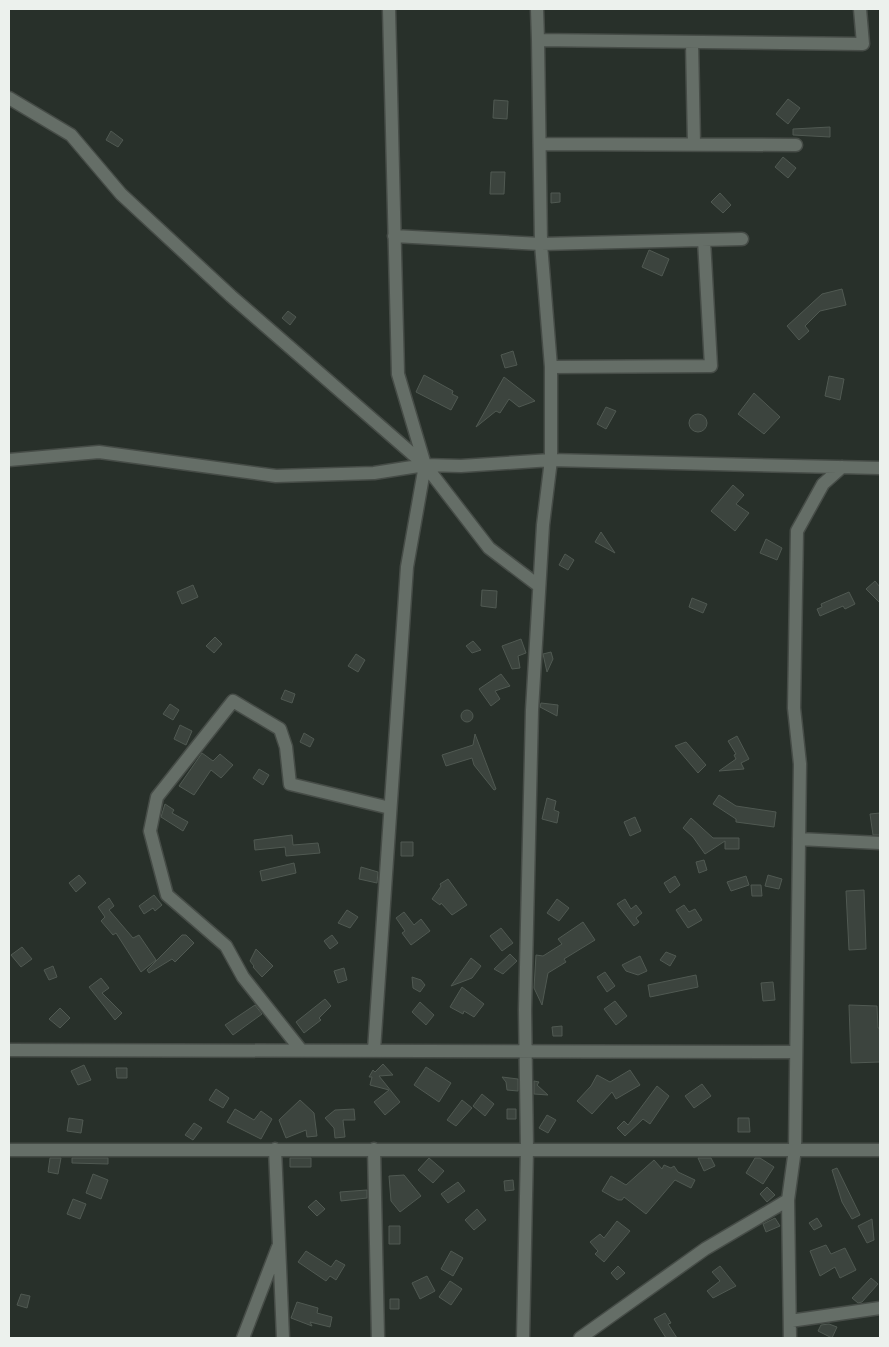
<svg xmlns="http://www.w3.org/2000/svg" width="889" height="1347" viewBox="0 0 889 1347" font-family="'Fira Sans Condensed',sans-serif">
<rect width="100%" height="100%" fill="#28302a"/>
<path fill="#3c443e" stroke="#505952" d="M788 99 800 108 788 124 776 114Z
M494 100 508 101 507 119 493 118Z
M830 127V137L793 135V129Z
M111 131 123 140 118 147 106 140Z
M783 157 796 168 788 178 775 167Z
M491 172H505L504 194H490Z
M551 193H560V202L551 203Z
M720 193 731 205 723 213 711 202Z
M649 250 669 259 662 276 642 267Z
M842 289 846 305 820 311 805 326 809 331 799 340 787 326 822 294Z
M288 311 296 317 290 325 282 318Z
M513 351 517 365 505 368 501 355Z
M424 375 453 391 452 394 458 397 451 410 416 392Z
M829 376 844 379 840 400 825 396Z
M504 377 535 401 519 407 509 399 500 413 496 411 476 427Z
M754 393 780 417 764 434 738 414Z
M606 407 616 411 606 429 597 424Z
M689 423a9 9 0 1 1 18 0a9 9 0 1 1-18 0Z
M733 485 744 495 736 504 749 513 735 531 711 511Z
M601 532 615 553 595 542Z
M766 539 782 548 777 560 760 553Z
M565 554 574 560 568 570 559 565Z
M875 581 880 587V603L866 589Z
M193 585 198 597 182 604 177 592Z
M482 590 497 591 496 608 481 606Z
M849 592 855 604 845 609 843 606 820 616 817 609 822 607 821 604Z
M692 598 707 604 703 613 689 607Z
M215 637 222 644 214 653 206 646Z
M521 639 526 653 518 656 520 668 512 669 502 646Z
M473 641 481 650 472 653 466 646Z
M551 652 553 659 547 672 543 654Z
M356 654 365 660 358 672 348 666Z
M501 674 510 686 495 691 500 699 491 706 479 689Z
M285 690 295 694 292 703 281 699Z
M541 703 558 705 557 716 540 707Z
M170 704 179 710 173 720 163 714Z
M461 716a6 6 0 1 1 12 0a6 6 0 1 1-12 0Z
M180 725 192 731 186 745 174 739Z
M304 733 314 739 310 747 300 742Z
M475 734 496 789 494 790 474 765 472 758 446 766 442 755 473 745Z
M737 736 749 759 741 763 744 769 719 771 736 759 734 755 736 754 728 741Z
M686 742 706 765 698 773 675 746Z
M202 753 213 761 220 754 233 765 221 778 211 770 194 795 179 786Z
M259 769 269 775 263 785 253 778Z
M719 795 736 806 776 812 774 827 736 822V819L713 804Z
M547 798 556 801 554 810 559 812 557 823 542 819Z
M165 804 174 810 172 813 188 822 183 831 161 817Z
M880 813V835H873L870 814Z
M635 817 641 831 630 836 624 822Z
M691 818 713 838H739V849H725V841L705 854 693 837 683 828Z
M292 835 293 845 318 843 320 853 286 856 285 847 255 850 254 840Z
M401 842H413V856H401Z
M704 860 707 870 699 873 696 862Z
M294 863 296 873 262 881 260 871Z
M361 867 378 872 377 883 359 879Z
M79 875 86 883 76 892 69 883Z
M768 875 782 879 779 889 765 886Z
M675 876 680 885 670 893 664 883Z
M746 876 749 885 731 891 727 882Z
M448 879 467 905 452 915 441 903 440 905 432 899 441 886 440 884Z
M751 885H761L762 896H752Z
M864 890 866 949 849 950 846 891Z
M154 895 162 905 155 911 153 908 144 914 139 906Z
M109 898 114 906 109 910 133 938 139 935 156 960 141 972 116 933 113 935 101 921 105 917 98 907Z
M557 899 569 908 559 921 547 913Z
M625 899 631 909 636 905 642 913 636 918 639 922 634 926 617 904Z
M684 905 689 912 695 909 702 920 688 928 676 910Z
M347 910 358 917 350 928 338 923Z
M404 912 414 925 421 919 430 931 411 945 402 933 405 931 396 918Z
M583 922 595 940 564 959 566 962 548 973 542 1005 534 988 536 955 543 956 562 944 558 939Z
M501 928 513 943 502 951 490 936Z
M182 935H186L194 943 175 962 172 959 149 973 147 970Z
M332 935 338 943 330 949 324 941Z
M22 947 32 959 21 967 11 955Z
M256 949 273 966 262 977 253 967 254 966 250 961Z
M666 952 676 956 670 966 660 960Z
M510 954 517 961 503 974 494 969Z
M640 956 647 971 638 975 626 971 622 965Z
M471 958 481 966 472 978 451 986Z
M53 966 57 977 49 980 44 970Z
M344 968 347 980 338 983 334 971Z
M605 972 615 986 607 992 597 977Z
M696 975 698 987 650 997 648 985Z
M412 977 421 980 425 985 420 992 413 988Z
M101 978 109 988 102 993 122 1013 115 1020 89 987Z
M773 982 775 1000 763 1001 761 983Z
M462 987 484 1004 474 1017 464 1011 463 1014 450 1007Z
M325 999 331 1006 319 1018 321 1020 304 1033 296 1022Z
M615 1001 627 1016 616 1025 604 1009Z
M420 1002 434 1015 426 1025 412 1012Z
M255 1005 262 1014 233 1035 225 1025Z
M849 1005 877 1006 878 1028H880V1062L851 1063Z
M60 1008 70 1018 60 1028 49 1019Z
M562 1026V1036H553L552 1027Z
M383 1064 393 1075 379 1076 400 1102 385 1115 374 1102 389 1090 370 1085 372 1077H369L373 1070 375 1072Z
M84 1065 91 1080 78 1085 71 1071Z
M426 1067 451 1083 439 1102 414 1085Z
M116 1068H127V1078H117Z
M630 1070 640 1085 616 1099 612 1092 592 1114 577 1101 591 1086 597 1075 610 1082Z
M502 1077 518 1079V1091L507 1090 506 1082Z
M534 1081 539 1082 537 1085 548 1095 534 1094Z
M702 1084 711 1096 694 1108 685 1096Z
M657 1086 669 1096 650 1124 643 1119 625 1136 617 1128 624 1121 628 1125Z
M216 1089 229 1098 223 1108 209 1100Z
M482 1094 494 1104 485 1116 473 1106Z
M300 1100 314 1113 317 1136 307 1137 306 1130 286 1138 279 1120Z
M462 1100 472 1108 456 1126 447 1120Z
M235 1109 254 1120 261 1111 272 1119 261 1139 227 1122Z
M354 1109 355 1120H343L345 1137 335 1138 334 1128 325 1118 335 1110Z
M507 1109H516V1119H507Z
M547 1115 556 1120 548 1133 539 1128Z
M69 1118 83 1120 81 1133 67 1131Z
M738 1118H749L750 1132H738Z
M194 1123 202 1128 193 1140 185 1135Z
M50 1158H61L58 1174 48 1172Z
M72 1158H108V1164L72 1163Z
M290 1158H311V1167H290Z
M429 1158 444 1171 433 1183 418 1170Z
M698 1158H711L715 1166 704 1171Z
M755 1158H760L774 1167 763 1184 746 1173Z
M654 1160 662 1169 664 1165 671 1168 674 1166 678 1172 695 1180 691 1188 675 1180 646 1214 624 1197 622 1200H618L602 1191 611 1176 626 1185Z
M837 1168 860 1215 852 1219 842 1202 832 1170Z
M93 1174 108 1180 101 1199 86 1193Z
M404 1175 421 1196 400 1212 391 1201 389 1176Z
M513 1180 514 1190 505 1191 504 1181Z
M458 1182 465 1191 448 1203 441 1194Z
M767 1187 775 1195 767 1202 760 1194Z
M367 1190V1198L341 1201 340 1192Z
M73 1199 86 1204 80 1219 67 1214Z
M316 1200 325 1209 317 1216 308 1207Z
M477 1209 486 1220 474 1230 465 1220Z
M775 1218 780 1226 766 1232 763 1224Z
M817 1218 822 1226 814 1230 809 1223Z
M872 1219 874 1240 867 1243 858 1226Z
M617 1221 630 1231 604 1262 595 1254 598 1251 590 1242 600 1234 604 1238Z
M389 1226H400V1244H389Z
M826 1245 831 1254 845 1248 856 1270 840 1278 835 1267 820 1276 810 1251Z
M306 1251 331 1267 336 1260 345 1265 336 1280 330 1276 326 1281 298 1262Z
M451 1251 463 1258 453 1276 441 1269Z
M618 1266 625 1273 617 1280 611 1273Z
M720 1266 736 1286 713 1298 707 1291 720 1281 712 1272Z
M427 1276 435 1291 420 1299 412 1283Z
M871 1278 878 1284 862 1302 858 1303 852 1298Z
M450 1281 462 1289 451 1305 439 1297Z
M21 1294 30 1296 27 1308 17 1305Z
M390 1299H399V1309H390Z
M297 1302 318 1308 317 1313 332 1317 330 1327 310 1322 312 1326 291 1318Z
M665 1313 671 1323 668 1324 677 1338H666L654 1319Z
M829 1324 837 1327 832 1338 818 1331 821 1325Z"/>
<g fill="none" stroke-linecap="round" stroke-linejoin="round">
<defs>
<path id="street" d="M537 9 538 40 863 44 860 9
M692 42 694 144
M9 98 71 135 121 194 231 296 425 465 489 548 539 586
M540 144 796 145
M394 236 541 244 742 239
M551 367 711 366 704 240
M9 460 99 452 276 476 374 473 425 465 461 466 551 460 880 468
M799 839 880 843
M9 1050 796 1052
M301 1050 243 977 226 946 167 895 150 831 157 797 233 701 280 729 286 747 290 784 390 808
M374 1050 407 567 425 465 398 374 389 9
M275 1149 283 1338
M374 1149 378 1338
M9 1150H880
M790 1321 880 1308
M243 1338 278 1247
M523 1338 527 1149 525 1010 532 710 543 525 551 460V367L541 244 538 40
M580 1338 705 1249 788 1200
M790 1338 788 1200 795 1149 800 764 794 708 797 531 823 484 842 467"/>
</defs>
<use href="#street" stroke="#464c47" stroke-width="15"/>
<use href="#street" stroke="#656e67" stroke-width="12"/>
</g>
<rect width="889" height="1347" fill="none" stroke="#ecf1ed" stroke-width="20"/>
</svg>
